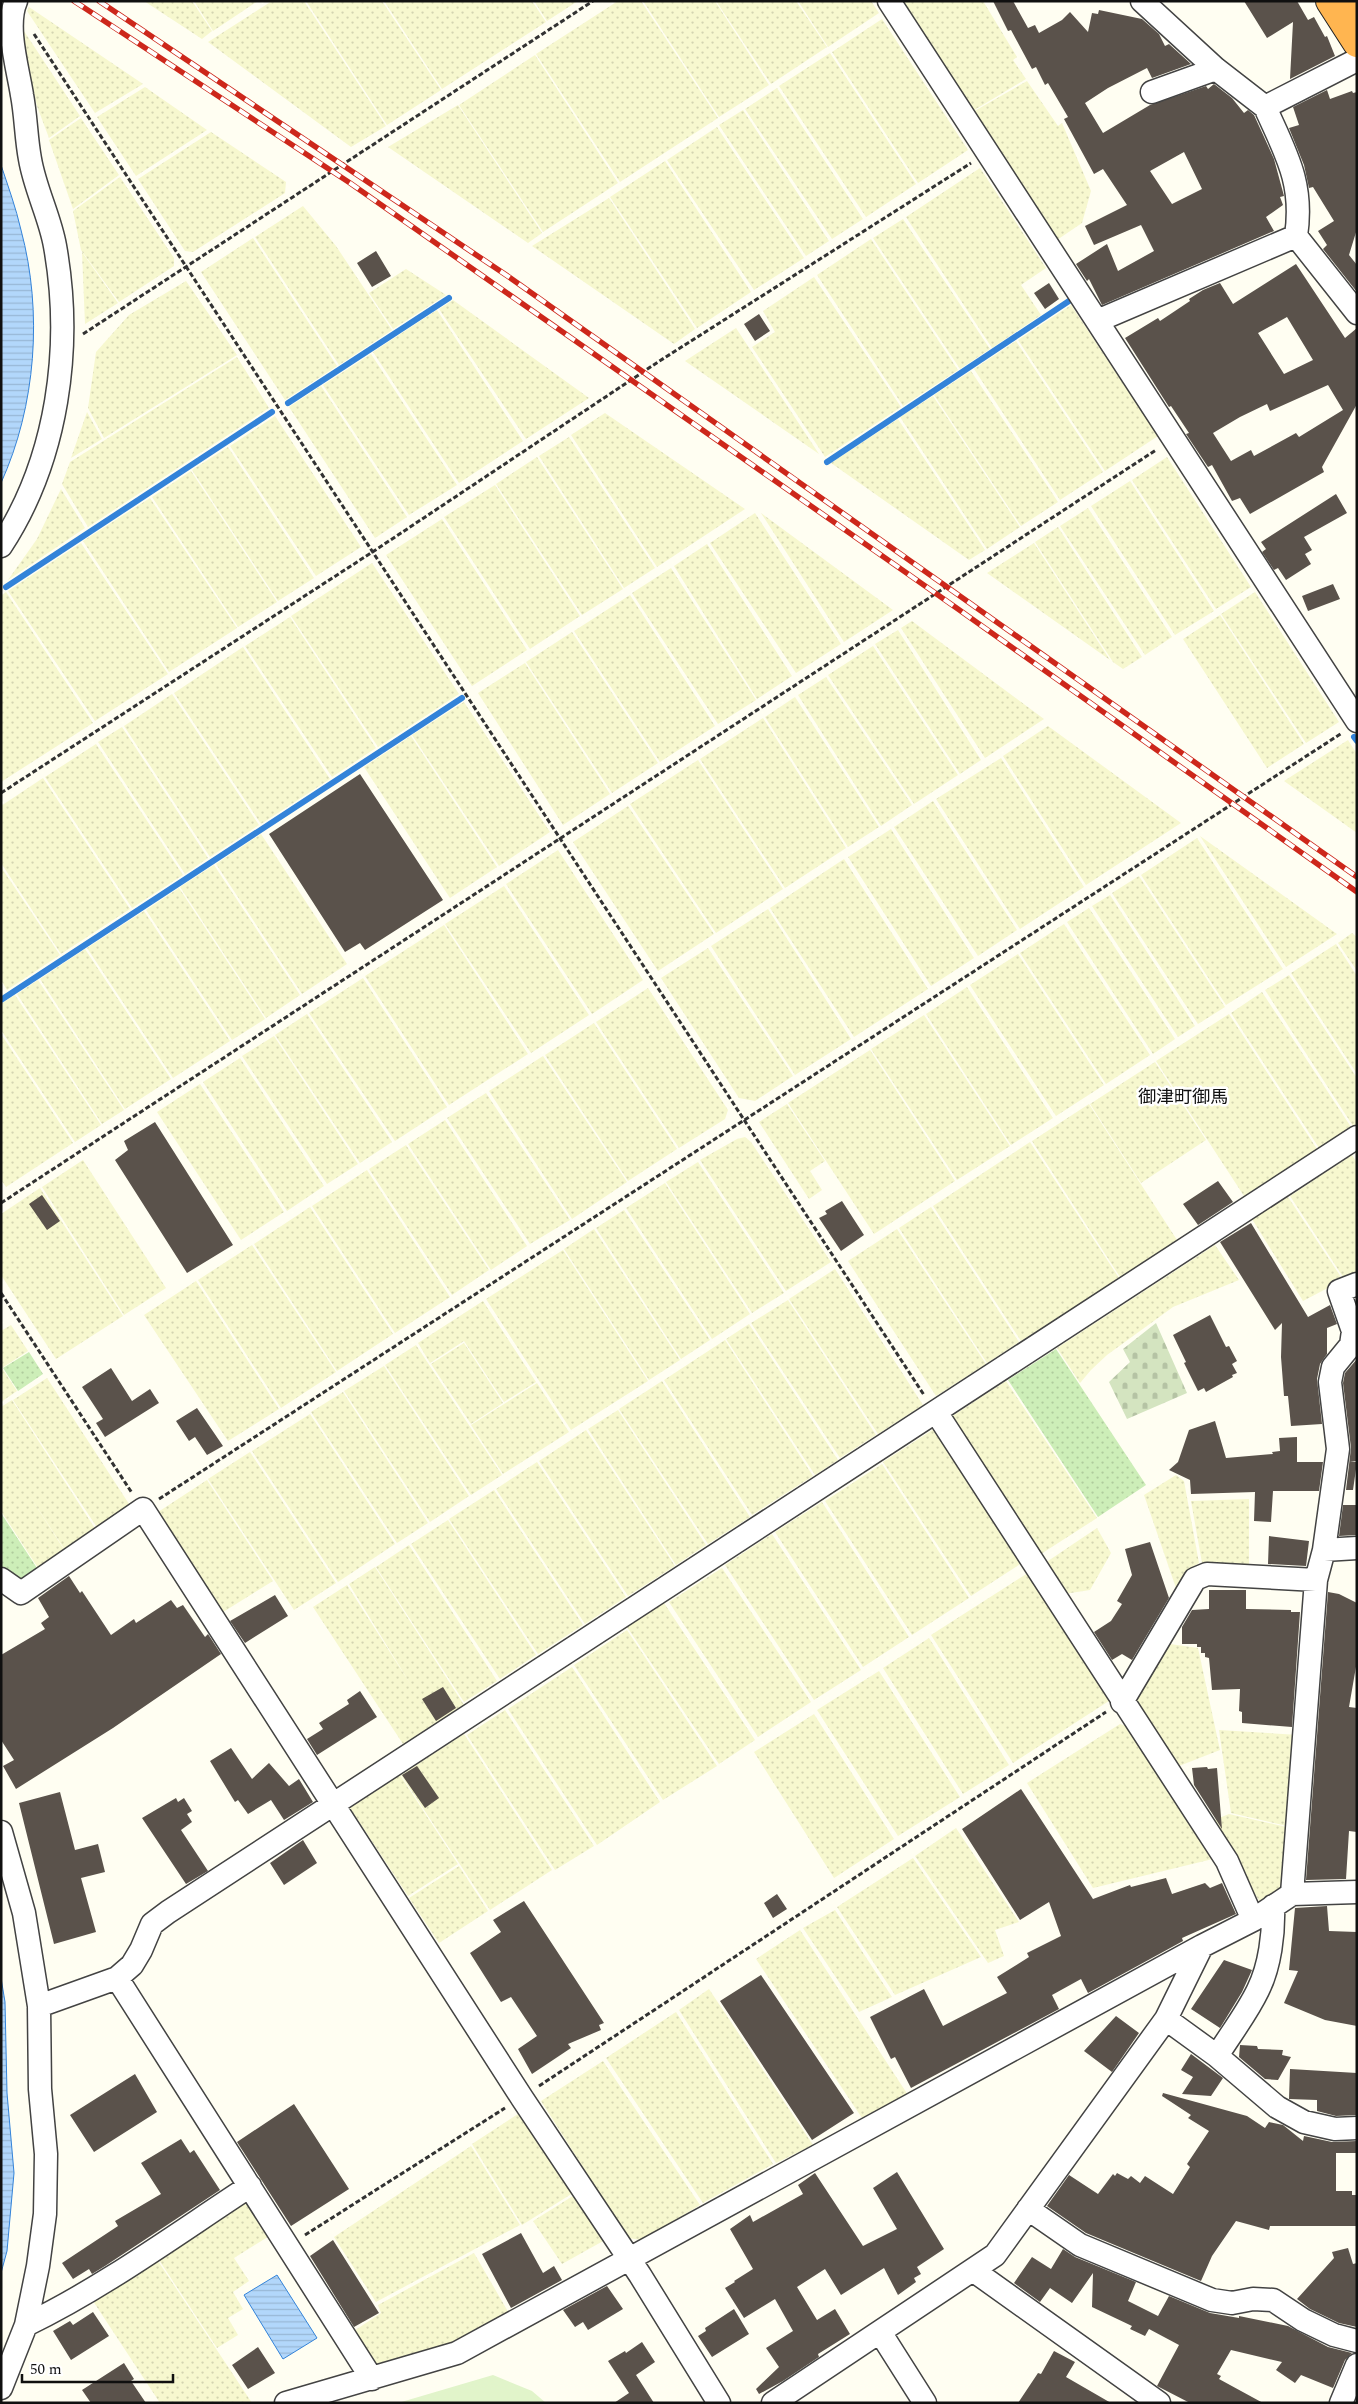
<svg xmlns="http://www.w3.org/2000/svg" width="1358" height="2404" viewBox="0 0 1358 2404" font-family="Spectral,'Noto Sans JP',serif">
<defs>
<pattern id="farmland-dots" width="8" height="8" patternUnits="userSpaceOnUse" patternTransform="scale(1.25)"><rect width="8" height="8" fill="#f7f8cf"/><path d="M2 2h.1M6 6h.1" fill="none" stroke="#d3d4b1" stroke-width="1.8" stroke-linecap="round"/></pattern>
<pattern id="grass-dots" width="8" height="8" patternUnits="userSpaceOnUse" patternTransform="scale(1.25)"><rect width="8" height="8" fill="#cdeeb8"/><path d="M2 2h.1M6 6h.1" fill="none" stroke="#afcb9d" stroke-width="1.8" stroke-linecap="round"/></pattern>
<pattern id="cemetery-stones" width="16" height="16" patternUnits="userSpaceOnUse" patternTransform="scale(1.25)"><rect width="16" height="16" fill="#d4e4c0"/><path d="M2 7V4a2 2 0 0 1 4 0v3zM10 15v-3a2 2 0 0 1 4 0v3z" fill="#b5c3a4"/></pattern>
<pattern id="water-rules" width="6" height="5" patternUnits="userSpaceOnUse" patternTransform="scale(1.25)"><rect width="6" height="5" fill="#b2d7fb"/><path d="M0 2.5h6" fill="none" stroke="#98b8d6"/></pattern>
</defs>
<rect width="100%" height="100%" fill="#fffef2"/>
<path fill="url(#farmland-dots)" d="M144 1H192L212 31 202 39Z
M194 1H258L213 31Z
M272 1H304L386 126 351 147 208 42Z
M306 1H382L441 90 387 125Z
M384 1H532L546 22 442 89Z
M534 1H578L547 21Z
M618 1H641L718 118 620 182 536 54Z
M643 1H715L769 85 719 117Z
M716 1H796L827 47 771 84Z
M798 1H871L879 13 828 47Z
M898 1H983L1017 57 1013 60 1026 79 971 112Z
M29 7 143 84 95 113 27 11Z
M882 19 968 150 918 183 832 52Z
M20 25 80 116 49 138 37 106 19 31Z
M830 53 916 184 866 217 779 86Z
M535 55 618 183 543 232 459 105Z
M1027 81 1058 126 1062 123 1091 191 1082 223 1054 242 971 113Z
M145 87 207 130 136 176 97 117Z
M777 88 863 219 832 239 745 109Z
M458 105 542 233 528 243 388 147Z
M743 110 829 241 806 256 719 125Z
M81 118 119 175 73 209 49 140Z
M717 127 804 258 754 290 667 160Z
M211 132 286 182 285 193 193 252 185 251 138 179Z
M665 161 751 292 697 328 610 197Z
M980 168 1046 268 1021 285 1041 315 992 348 906 217Z
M120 177 174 258V266L119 302 81 250 73 211Z
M609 198 695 329 674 344 532 246Z
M303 206 336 246 392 330 339 365 255 237Z
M903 219 990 349 960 369 873 238Z
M253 238 337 366 285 400 201 272Z
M871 239 958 370 903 406 817 275Z
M82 252 118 303 85 324Z
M406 269 446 295 393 329 369 293Z
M814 277 901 407 825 457 752 347 775 332 763 311Z
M186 281 237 355 104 438 88 408 96 352 129 315Z
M453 300 589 398 526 439 439 309Z
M1071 305 1158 436 1105 471 1018 340Z
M437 310 523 441 459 483 373 352Z
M736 328 819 454 685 361Z
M1016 341 1103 472 1060 500 974 369Z
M371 354 457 485 409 515 323 385Z
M237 357 269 408 88 527 62 484 70 462Z
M971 371 1058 502 1021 526 934 395Z
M321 386 407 517 375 538 289 407Z
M933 396 1020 527 987 549 900 417Z
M87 412 102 439 71 458Z
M605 413 745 509 657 567 571 435Z
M275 416 361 547 316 576 230 446Z
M898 419 985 550 969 560 831 463Z
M569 437 655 568 624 588 539 456Z
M228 447 314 578 278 601 192 470Z
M537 457 623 589 582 615 496 484Z
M1167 457 1251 587 1216 609 1132 480Z
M191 471 277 602 238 627 152 497Z
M1130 481 1214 611 1175 635 1091 506Z
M495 485 580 616 530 649 444 517Z
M61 489 85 528 8 580 37 539Z
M150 498 237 628 169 672 83 541Z
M1088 508 1172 637 1145 655 1060 526Z
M755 513 841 644 796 673 710 543Z
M761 513 893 610 844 642Z
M442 519 527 650 472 686 386 555Z
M1058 527 1142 657 1123 669 1113 662 1035 542Z
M81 543 168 674 95 721 8 591Z
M1034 543 1110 660 987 573Z
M707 544 792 676 757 699 674 566Z
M372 563 459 694 378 747 291 616Z
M671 568 756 700 718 724 632 593Z
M6 592 93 723 1 782V596Z
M1255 592 1339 722 1306 743 1221 614Z
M630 595 715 726 660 762 574 631Z
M1220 615 1304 744 1267 768 1183 639Z
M290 617 376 748 332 777 245 646Z
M912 621 1044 719 985 758 901 628Z
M898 630 981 760 960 774 875 644Z
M572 632 658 763 612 793 526 662Z
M873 646 958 775 914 804 828 675Z
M243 647 330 779 261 824 174 693Z
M525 663 610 794 563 825 478 693Z
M826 677 912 805 881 826 798 695Z
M172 694 259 825 210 857 124 726Z
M795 697 879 827 848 847 765 717Z
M464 702 550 832 499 866 412 735Z
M763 718 846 848 785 888 700 759Z
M1048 726 1181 823 1086 885 1003 756Z
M122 727 208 858 185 874 98 742Z
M411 736 497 867 450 898 364 767Z
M1348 740 1357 754V833L1284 781Z
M96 744 183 875 132 908 45 777Z
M1001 758 1084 887 1020 929 936 799Z
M698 760 783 889 716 933 630 804Z
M43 778 130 909 61 954 1 863V806Z
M933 801 1017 930 978 956 894 827Z
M628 806 714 934 658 971 573 842Z
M891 829 974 958 931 986 848 857Z
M261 834 347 964 302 994 216 864Z
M1200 836 1337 934 1286 967Z
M1197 838 1283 969 1226 1005 1141 875Z
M558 850 643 980 592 1014 506 884Z
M844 859 928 989 854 1037 770 908Z
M214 865 300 995 266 1018 180 887Z
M1 867 60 955 7 990 1 980Z
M1139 876 1225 1007 1198 1024 1112 893Z
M504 886 589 1015 531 1053 445 924Z
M179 888 265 1019 232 1040 146 910Z
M1110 895 1195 1026 1178 1037 1092 906Z
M1089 908 1175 1039 1153 1054 1067 922Z
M768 909 851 1039 795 1075 711 946Z
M144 911 230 1041 173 1078 87 948Z
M1064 924 1150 1055 1106 1084 1020 953Z
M444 925 528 1054 449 1105 365 976Z
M1352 933 1357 937V971L1338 943Z
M1336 944 1357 976V1074L1291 973Z
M708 948 793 1076 755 1101 739 1098 661 978Z
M85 949 171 1079 125 1109 40 979Z
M1018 954 1104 1085 1056 1116 970 985Z
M1289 975 1357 1078V1123L1353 1126 1265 990Z
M363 978 447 1107 395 1141 309 1013Z
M38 980 124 1110 102 1124 17 994Z
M967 987 1053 1118 1011 1145 926 1014Z
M648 988 728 1110 725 1119 679 1148 596 1022Z
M1262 992 1351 1127 1319 1148 1231 1013Z
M15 995 101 1125 75 1142 1 1030V1004Z
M307 1014 392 1142 360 1163 275 1035Z
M1229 1014 1317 1149 1244 1196 1156 1061Z
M924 1015 1010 1146 957 1180 871 1049Z
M594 1023 677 1149 628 1181 545 1055Z
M1 1034 73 1143 6 1187 1 1180Z
M274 1036 358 1164 327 1184 242 1056Z
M870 1050 955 1181 874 1234 788 1103Z
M543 1056 627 1182 572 1219 489 1091Z
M240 1058 324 1186 287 1211 203 1082Z
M1155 1062 1206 1140 1141 1183 1090 1104Z
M200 1084 284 1212 241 1240 157 1112Z
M486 1093 570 1220 530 1244 447 1118Z
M787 1104 825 1161 810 1171 822 1190 809 1199 759 1122Z
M1089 1104 1177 1240 1120 1277 1032 1141Z
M445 1120 527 1246 491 1270 408 1144Z
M745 1137 751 1142 831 1262 786 1291 700 1160 737 1139Z
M1030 1142 1119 1278 1021 1341 933 1206Z
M406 1145 489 1270 452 1295 369 1169Z
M1352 1155 1357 1163V1274L1345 1280 1290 1196Z
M83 1160 166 1288 124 1315 42 1187Z
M698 1162 784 1293 752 1313 666 1182Z
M367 1170 450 1297 395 1333 312 1206Z
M665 1183 750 1314 712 1339 626 1208Z
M40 1188 123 1316 56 1359 1 1275V1214Z
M1288 1197 1343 1280 1303 1301 1252 1219Z
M310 1207 393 1334 337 1371 254 1244Z
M931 1207 1019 1342 987 1363 899 1228Z
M624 1210 710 1340 681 1359 596 1228Z
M594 1229 680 1360 649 1380 564 1249Z
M897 1229 986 1364 936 1396 848 1261Z
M252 1245 336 1372 281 1408 198 1280Z
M1215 1245 1239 1280 1173 1307 1107 1355 1091 1370 1080 1383 1057 1348Z
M563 1250 648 1381 571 1430 486 1299Z
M835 1269 923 1405 878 1434 789 1299Z
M196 1281 279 1409 228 1441 144 1315Z
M788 1300 876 1435 840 1458 751 1323Z
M483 1301 536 1382 504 1402 464 1341 430 1363 418 1343Z
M749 1324 838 1460 815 1475 726 1339Z
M11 1325 28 1351 2 1368 17 1391 1 1402V1331Z
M725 1340 813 1476 752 1515 664 1380Z
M464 1343 503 1403 471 1424 431 1364Z
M416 1345 502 1475 471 1495 385 1365Z
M384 1366 469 1496 430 1522 344 1391Z
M47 1378 131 1507 98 1529 13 1400Z
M662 1381 750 1517 708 1544 619 1409Z
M1006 1381 1097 1518 1041 1554 951 1417Z
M537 1383 569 1432 503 1474 471 1425Z
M343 1392 428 1523 397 1543 311 1412Z
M12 1400 96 1530 65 1550 27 1492 65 1551 38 1568 1 1511V1407Z
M618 1410 706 1545 676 1565 588 1429Z
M310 1414 395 1544 338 1582 252 1451Z
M937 1427 1025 1561 971 1596 883 1462Z
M586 1430 675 1566 628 1596 539 1461Z
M250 1452 336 1583 294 1610 208 1479Z
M537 1462 626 1597 585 1624 496 1489Z
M882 1464 969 1598 912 1635 825 1501Z
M1176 1475 1184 1481 1199 1563 1189 1569 1177 1591 1144 1495Z
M207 1480 273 1581 220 1614 155 1514Z
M494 1490 583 1625 538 1654 449 1519Z
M1249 1499V1567L1202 1563 1191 1501Z
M822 1502 909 1637 863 1667 775 1532Z
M448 1520 536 1655 500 1679 411 1544Z
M1097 1528 1111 1553 1090 1590 1064 1594 1045 1563Z
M772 1534 861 1670 814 1700 725 1565Z
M409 1545 497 1681 464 1702 376 1567Z
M375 1567 464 1705 403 1744 313 1607 347 1585 411 1685 349 1584Z
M722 1568 811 1702 758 1737 669 1602Z
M1031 1571 1112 1699 1013 1763 931 1635Z
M664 1603 755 1740 719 1764 627 1627Z
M627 1630 717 1766 663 1800 574 1665Z
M929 1638 1009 1765 963 1794 883 1668Z
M1170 1644 1198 1648 1220 1750 1174 1768 1134 1705Z
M572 1667 660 1802 597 1845 508 1709Z
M879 1671 960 1797 898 1836 817 1710Z
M505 1710 594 1846 555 1870 467 1735Z
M814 1714 894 1839 834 1878 754 1752Z
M1120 1724 1131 1728 1217 1858 1093 1888 1027 1783Z
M1219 1730 1299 1735 1291 1827 1231 1813Z
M464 1734 552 1870 490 1910 401 1775Z
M400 1775 458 1864 408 1896 350 1808Z
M1229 1814 1291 1828 1288 1884 1260 1902 1209 1822Z
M956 1828 1019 1922 995 1930 1004 1956 988 1963 915 1856Z
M913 1858 981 1957 895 1995 837 1907Z
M459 1866 488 1911 439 1943 409 1898Z
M835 1910 892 1997 859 2012 803 1928Z
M800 1930 908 2095 862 2118 756 1959Z
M709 1989 813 2145 776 2163 679 2010Z
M676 2012 773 2164 703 2203 606 2058Z
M603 2061 700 2205 642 2240 628 2238 541 2101Z
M521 2112 573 2193 522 2225 472 2144Z
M471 2146 520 2225 376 2302 334 2237Z
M576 2194 605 2240 562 2264 533 2221Z
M244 2202H251L271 2235 234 2258 249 2281 233 2292 243 2309 228 2318 238 2335 217 2348 157 2257Z
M474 2253 510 2315 451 2348 384 2367 373 2365 354 2331 381 2313 378 2305Z
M156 2258 252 2403H160L91 2298Z"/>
<path fill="url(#grass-dots)" d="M1056 1349 1146 1485 1098 1517 1008 1380Z
M29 1352 43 1374 18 1391 3 1368Z
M1 1513 37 1568 18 1581 1 1571Z"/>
<path fill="url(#cemetery-stones)" d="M1156 1323 1187 1393 1127 1419 1109 1382 1130 1362 1123 1349Z"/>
<path fill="#e1f4ca" d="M493 2375 532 2391 546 2403H398Z"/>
<path fill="url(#water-rules)" stroke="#3383d9" d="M1 165C8 186 16 208 21 230 43 312 36 406 1 483Z
M1 1978 5 2002 7 2093 14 2173 7 2251 1 2273Z
M277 2275 317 2338 283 2359 244 2295Z"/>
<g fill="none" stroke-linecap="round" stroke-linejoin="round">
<path stroke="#3383d9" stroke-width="6" d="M288 403 449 298
M827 462 1072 299
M6 587 272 412
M1354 737 1357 741
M1 1000 462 698"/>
</g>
<path fill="#5a524b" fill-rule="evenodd" d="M993 1H1013L1028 28 1035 25 1039 33 1062 20 1070 12 1088 32 1092 13 1098 14 1099 10 1142 19 1159 34 1165 46 1169 44 1191 64 1152 78 1147 68 1108 88 1085 103 1103 133 1150 105 1206 86 1208 89 1214 84 1232 98 1244 113 1248 110 1254 115 1274 159 1284 196 1280 197 1283 205 1266 217 1274 231 1102 305 1089 279 1087 281 1076 264 1107 244 1118 271 1154 251 1141 225 1094 245 1085 226 1127 205 1103 169 1094 174 1064 119 1068 117 1048 83 1045 85 1036 67 1032 69 1011 30 1008 31ZM1184 152 1202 189 1172 204 1150 171Z
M1244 1H1297L1308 20 1314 17 1325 37 1327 36 1335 56 1290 79 1293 22 1267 38Z
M1327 90 1330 99 1352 91 1353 93 1357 92V229L1349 255 1357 265V292L1323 249 1327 245 1318 231 1334 221 1313 187 1309 188 1304 165 1289 128 1299 125 1293 107Z
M376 251 391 276 372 287 357 263Z
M1296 264 1345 338 1357 328V404L1322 467 1324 472 1250 514 1240 498 1232 501 1212 465 1208 467 1186 434 1189 433 1171 406 1169 407 1125 338 1158 318 1160 321 1190 301 1189 299 1203 290 1220 283 1233 304ZM1287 317 1313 360 1284 374 1258 333ZM1328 385 1343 410 1299 437 1296 433 1254 456 1251 450 1231 461 1213 433 1240 417 1267 404 1270 411Z
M1049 283 1059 299 1045 309 1034 293Z
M759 314 770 331 755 341 744 324Z
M1336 494 1347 513 1304 537 1312 550 1305 554 1311 564 1286 580 1278 568 1274 570 1262 552 1266 549 1261 542Z
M1333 584 1340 599 1308 611 1302 596Z
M360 774 443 900 365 950 360 943 345 952 269 834Z
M155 1122 233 1245 187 1273 115 1160 128 1150 124 1141Z
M1218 1181 1233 1202 1198 1225 1183 1204Z
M42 1195 60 1221 47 1230 29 1204Z
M842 1201 864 1235 841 1251 819 1218 827 1214 825 1211Z
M1251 1223 1308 1317 1330 1305 1337 1324 1327 1328V1354L1320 1364 1317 1379 1322 1424 1291 1426 1288 1396H1284L1281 1357 1282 1323 1275 1330 1220 1242Z
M1210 1315 1226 1347 1229 1346 1237 1361 1232 1364 1237 1373 1232 1375 1233 1377 1206 1392 1204 1388 1198 1391 1184 1363 1186 1362 1173 1335Z
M1357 1359V1461L1350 1462H1357L1353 1490H1346L1351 1448 1343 1383 1345 1373Z
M111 1368 132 1401 150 1389 159 1403 105 1437 96 1423 103 1419 82 1387Z
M197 1408 223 1446 207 1455 195 1437 189 1441 176 1421Z
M1215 1421 1226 1458 1273 1454 1272 1452 1280 1451 1279 1438 1297 1437V1462H1323L1319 1491H1273L1271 1522 1254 1521 1255 1492 1191 1494 1190 1480 1169 1470 1178 1462 1189 1430Z
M1343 1505H1357V1535L1339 1536Z
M1269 1536 1309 1541 1306 1566 1268 1564Z
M1150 1542 1169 1598 1132 1660 1122 1654 1112 1660 1094 1632 1111 1621 1122 1604 1117 1601 1132 1575 1125 1549Z
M69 1576 80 1593 82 1591 111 1635 134 1619 136 1623 171 1600 177 1608 183 1605 205 1637 208 1634 221 1654 113 1728 16 1789 3 1766 14 1760 1 1740V1655L45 1629 41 1623 49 1617 38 1598Z
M1209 1590H1246V1609L1291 1610V1612H1300L1292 1727 1242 1723V1712L1239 1711 1240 1689 1212 1690 1209 1658 1205 1657V1653H1201V1647H1197V1644H1182V1627L1192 1610 1209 1609Z
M1328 1592 1339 1594 1357 1603V1661L1349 1707 1357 1708V1832L1349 1831 1346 1879 1306 1880Z
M275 1595 288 1616 245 1643 230 1621Z
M443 1687 456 1708 436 1721 422 1699Z
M360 1691 377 1717 317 1755 307 1739 323 1729 319 1723 349 1704 347 1700Z
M231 1748 252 1779 269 1763 289 1786 299 1779 313 1802 284 1820 271 1800 248 1814 238 1800 235 1802 210 1761Z
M417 1766 439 1798 425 1808 402 1775Z
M1207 1767 1208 1769 1217 1768 1222 1829 1194 1785 1192 1768Z
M1021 1789 1093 1899 1130 1885 1131 1887 1166 1878 1172 1894 1205 1883 1210 1888 1222 1883 1236 1914 1182 1938 1183 1941 1088 1993 1081 1979 1052 1995 1059 2009 911 2088 895 2057 891 2059 870 2017 924 1989 943 2026 1007 1993 997 1977 1029 1957 1027 1953 1061 1936 1049 1902 1020 1920 962 1829Z
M60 1792 75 1850 98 1844 105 1872 81 1878 96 1932 54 1944 19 1803Z
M176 1798 178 1802 184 1798 192 1811 187 1814 192 1822 181 1830 208 1871 186 1884 142 1818Z
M303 1840 317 1863 284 1885 270 1863Z
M777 1894 787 1909 773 1918 764 1903Z
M524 1901 604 2023 599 2025 601 2030 568 2044 571 2048 532 2074 518 2049 537 2036 511 1997 501 2002 470 1953 501 1932 493 1920Z
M1327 1906 1329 1931 1357 1932V2026L1325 2020 1284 2003 1298 1971 1289 1970 1295 1908Z
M1224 1960 1252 1970 1242 1992 1220 2028 1191 2009Z
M761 1975 854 2113 812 2140 720 2001Z
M1116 2016 1139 2033 1112 2072 1084 2051Z
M1240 2045 1257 2046 1258 2049 1283 2050 1282 2055 1291 2057 1278 2080 1265 2079 1239 2057Z
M1191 2054 1223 2078 1211 2096 1182 2094 1193 2077 1181 2070Z
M1290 2069 1357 2073V2115L1336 2116 1317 2111V2100L1289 2099Z
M135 2074 157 2112 94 2152 70 2115Z
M1163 2093 1247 2116 1265 2128 1269 2122 1283 2125 1303 2141 1304 2136 1332 2142 1357 2141V2153H1336V2191H1352V2195H1357V2226H1270L1269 2230 1236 2221 1212 2256 1201 2281 1086 2233 1047 2206 1069 2175 1098 2194 1113 2174 1115 2176 1117 2173 1128 2179 1131 2176 1140 2183 1145 2176 1173 2194 1190 2167 1187 2164 1209 2131 1188 2118 1191 2115 1162 2096Z
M294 2104 349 2189 291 2226 237 2142Z
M181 2139 190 2153 194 2150 220 2190 105 2266 92 2274 89 2269 73 2279 62 2263 118 2226 115 2221 161 2194 141 2163Z
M897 2172 944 2249 917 2267 921 2274 914 2278 916 2282 898 2295 884 2268 841 2295 825 2269 797 2287 817 2320 835 2309 850 2334 818 2354 819 2357 783 2381 759 2394 756 2389 779 2367 766 2348 793 2331 775 2299 744 2318 725 2288 735 2282 734 2281 753 2269 730 2229 750 2215 753 2222 803 2194 798 2185 815 2173 863 2246 897 2229 873 2188Z
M521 2233 543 2273 554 2266 562 2280 511 2308 482 2254Z
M333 2240 379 2313 354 2327 310 2256Z
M1348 2248 1353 2264 1357 2263V2327L1339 2323 1310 2309 1297 2299 1334 2258 1332 2252Z
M1063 2249 1075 2257 1136 2282 1128 2301 1158 2316 1169 2296 1210 2313 1239 2318V2316L1288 2326 1328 2347 1352 2353 1345 2360 1333 2388 1301 2375 1295 2383 1276 2370 1282 2362 1231 2350 1217 2374 1221 2376 1219 2379 1263 2403H1190L1157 2386 1179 2345 1149 2329 1145 2336 1130 2329 1132 2326 1092 2307 1093 2273 1072 2303 1050 2288 1040 2302 1014 2283 1032 2257 1051 2269Z
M607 2286 623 2309 588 2330 583 2322 575 2327 563 2310Z
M734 2309 749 2334 712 2357 698 2336 706 2331 705 2328Z
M93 2312 109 2336 71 2360 53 2331 70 2321 73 2325Z
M642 2342 655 2362 636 2375 654 2403H614L629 2393 608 2361 625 2351 626 2353Z
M258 2347 275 2373 248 2389 232 2365Z
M1054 2351 1075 2362 1066 2377 1111 2403H1018L1038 2373 1041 2374Z
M124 2363 134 2379 131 2381 146 2403H91L82 2390Z"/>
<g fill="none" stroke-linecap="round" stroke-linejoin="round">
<defs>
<path id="minor" d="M889 1 1357 721
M1142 1 1216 69 1265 107
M1357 60 1265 107C1286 154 1304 183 1296 236L1357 313
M1152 92 1216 69
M1097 321 1296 236
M1 546C58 459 73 347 55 246 50 217 35 189 30 159 26 138 26 116 22 95 18 69 5 26 16 1
M936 1412 1227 1861 1253 1920
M1324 1550 1357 1548
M1 1579 21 1593 143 1509 522 2098 640 2275 719 2403
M1122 1702 1195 1579 1207 1574 1316 1580
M1 1832 24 1913 39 2006 40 2089 46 2154 45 2214 38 2266 26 2325 1 2388
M1292 1894 1316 1580 1324 1550 1338 1449 1330 1382 1333 1367 1351 1345 1353 1331 1339 1291 1357 1284
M117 1978 372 2379
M39 2006 117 1978 132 1965 141 1950 152 1924 168 1912 1357 1137
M1166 2019 1217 2056 1277 2107 1304 2122 1335 2129 1357 2128
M1217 2056C1230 2035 1247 2013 1258 1990 1270 1966 1274 1933 1273 1906
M1028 2209 1080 2245 1212 2300 1232 2303 1253 2299 1273 2300 1303 2320 1334 2335 1357 2341
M974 2271 1159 2403
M26 2325C103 2288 178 2233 250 2186
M880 2332 925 2403
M286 2403 457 2353 1202 1946 1253 1920 1292 1894 1357 1892
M773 2403 995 2255 1166 2019 1202 1946
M1341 2403 1357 2365"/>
<path id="highway" d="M1330 1 1357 43
M1353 1 1357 7"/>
</defs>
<use href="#minor" stroke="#434343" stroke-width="25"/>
<use href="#highway" stroke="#212121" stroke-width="30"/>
<path stroke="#323232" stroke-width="3" stroke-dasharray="5 2.5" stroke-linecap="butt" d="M34 34 924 1395
M83 334 593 1
M1 793 374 551 658 362 971 163
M1 1203 1156 450
M1 1293 132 1493
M159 1499 1342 733
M539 2086 1106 1712
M305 2235 505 2108"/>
<use href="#minor" stroke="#fff" stroke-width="22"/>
<use href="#highway" stroke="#ffb550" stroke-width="28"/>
<defs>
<path id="rail" d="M74 1 350 183 958 609 1357 892
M99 1 509 277 1357 877"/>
</defs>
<use href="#rail" stroke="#cd271b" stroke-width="5.5"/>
<use href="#rail" stroke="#fff" stroke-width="4" stroke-dasharray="11" stroke-linecap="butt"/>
</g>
<g text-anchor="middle" stroke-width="5" stroke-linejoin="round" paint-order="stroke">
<g font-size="18" fill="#101010" stroke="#fff">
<text x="1183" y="1103">御津町御馬</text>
</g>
</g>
<rect width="1358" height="2404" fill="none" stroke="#101010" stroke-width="5"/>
<path d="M22 2374v8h151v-8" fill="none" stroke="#101010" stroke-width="2.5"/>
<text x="30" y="2374" font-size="15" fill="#101010" stroke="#ffffff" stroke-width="4" paint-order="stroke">50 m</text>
</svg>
